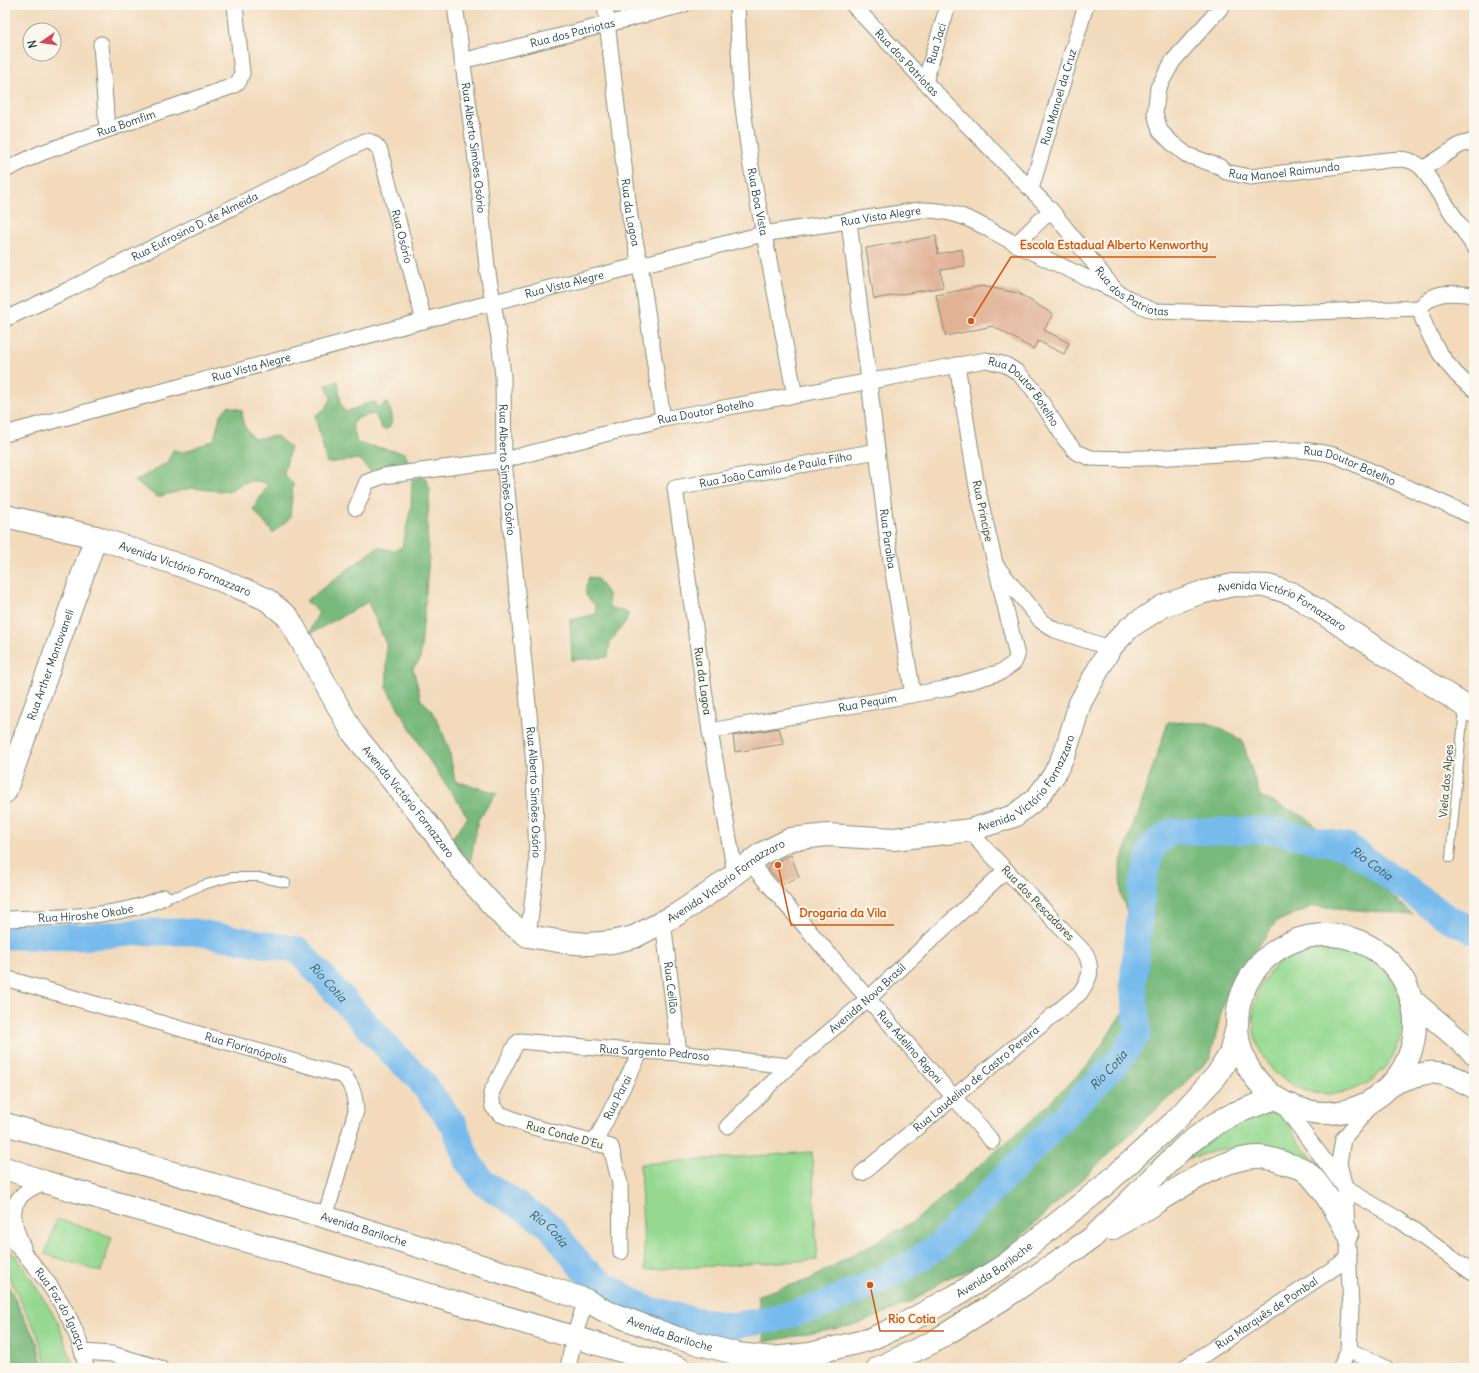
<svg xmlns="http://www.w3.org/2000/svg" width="1479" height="1373" viewBox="0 0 1479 1373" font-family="Delius,sans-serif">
<rect width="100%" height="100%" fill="#fbf7ec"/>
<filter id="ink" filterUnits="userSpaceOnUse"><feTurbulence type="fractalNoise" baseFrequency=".025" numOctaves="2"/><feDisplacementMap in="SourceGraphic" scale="8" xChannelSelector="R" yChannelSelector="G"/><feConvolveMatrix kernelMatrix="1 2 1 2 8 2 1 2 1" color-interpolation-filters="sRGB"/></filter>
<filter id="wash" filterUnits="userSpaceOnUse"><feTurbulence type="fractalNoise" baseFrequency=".012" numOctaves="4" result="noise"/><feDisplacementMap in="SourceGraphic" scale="16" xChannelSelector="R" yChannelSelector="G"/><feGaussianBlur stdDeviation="0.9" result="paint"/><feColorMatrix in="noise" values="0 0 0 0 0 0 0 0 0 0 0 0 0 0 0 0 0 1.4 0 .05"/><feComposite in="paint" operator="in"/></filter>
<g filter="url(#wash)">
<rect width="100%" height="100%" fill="#f2dabb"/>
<path fill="#95d991" stroke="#5a8b62" d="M1253 1019a75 75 0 1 1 150 0a75 75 0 1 1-150 0Z
M1250 1113H1278L1288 1123 1299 1143 1319 1166 1288 1151 1245 1146 1222 1149 1186 1159 1222 1132Z
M812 1152 817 1260 645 1270 640 1164Z
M57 1219 112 1237 101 1272 45 1254Z
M5 1246 17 1257 58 1322 74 1368H47L38 1336 5 1269Z"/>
<path fill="#78b97b" stroke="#4c7b58" d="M338 381 341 405 345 412C355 409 365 403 375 402L379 408 386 402C392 412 395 419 388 429H382L375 414 360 417 352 424 357 443 405 453 410 468 371 472 359 459 327 463 315 416 326 408 331 399 326 385Z
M228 406 242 410 243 423 253 439 277 436 290 448 284 474 293 483 290 518 273 533 253 509 268 485C254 476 241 483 229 492L191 488 157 497 135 481 168 462 173 450 184 452 214 440 220 416Z
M425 477 430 489 427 526 429 557 420 660 413 668 421 700 430 708 440 726 449 749 455 781 497 793 478 820 470 864 451 839 468 817 429 760 387 689 386 644 368 602 308 635 319 612 306 601 378 547 393 551 402 547 411 507 412 479Z
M589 577 597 578 608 594 609 607 628 613 626 621 610 642 608 657 572 660 570 620 596 614 595 605C583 594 584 592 589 577Z
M1168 722 1208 723 1242 740 1260 796 1305 817 1413 915 1313 906 1276 922 1227 989 1210 1059 997 1259 945 1279 913 1301 856 1325 764 1342 758 1295 808 1280 916 1220 1030 1122 1090 1063 1148 973 1121 895 1120 865Z
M5 1279 37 1343 43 1368H5Z"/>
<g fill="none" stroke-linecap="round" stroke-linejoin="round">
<path stroke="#77bbed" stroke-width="27" id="s1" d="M5 936 80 937 142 932H194L298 950 395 1056 417 1076 454 1125 468 1162 484 1183 550 1226 582 1268 603 1284 646 1309 692 1320 731 1326 774 1319 820 1306 870 1285 906 1267 938 1246 1119 1060 1138 1033 1133 984 1142 884 1153 845 1171 832 1273 830 1322 842 1347 846 1447 918 1474 931"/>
</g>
<g id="blocks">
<path fill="#e1b296" d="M936 236 938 254 962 249 965 266 941 270 943 287 874 299 866 248Z
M982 286 1018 293 1053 314 1044 330 1069 343 1064 354 1038 341 1033 349 993 326 946 336 936 295Z
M779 728 784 744 735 752 733 736Z
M791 855 799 877 782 884 769 870 770 864Z"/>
</g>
</g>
<g filter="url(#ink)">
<use href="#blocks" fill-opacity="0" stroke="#888c78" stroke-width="1"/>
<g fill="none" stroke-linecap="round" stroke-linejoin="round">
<defs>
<path id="lane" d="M1450 858 1464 708
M164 897 179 895 203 885 232 877H258L286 883"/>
<g id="street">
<path id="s2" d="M455 5 477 167 487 267 499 338 503 377 504 460 534 765 537 864 528 936"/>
<path id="s3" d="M605 5 630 217 640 264 663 419"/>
<path id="s4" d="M737 5 741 92 750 161 795 396"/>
<path id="s5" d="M853 5 925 82 1051 210 1116 291 1142 306 1154 311 1256 314 1420 308C1435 289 1451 293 1474 295"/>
<path id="s6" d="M1223 5 1173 61 1158 88 1155 113 1160 131 1173 144 1187 155 1221 167 1226 172 1250 177 1380 161C1398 159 1410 156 1423 169L1474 247"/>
<path d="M101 44 107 129"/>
<path id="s7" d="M462 61 683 5"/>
<path id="s8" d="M925 82 948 5"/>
<path d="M1423 169 1460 145 1474 141"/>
<path id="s9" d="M5 170 41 153 233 86 239 81 242 73 235 5"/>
<path id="s10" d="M1031 189 1086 5"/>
<path id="s11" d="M849 222 869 381 887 536 913 695"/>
<path d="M1016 244 1051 210"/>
<path d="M1420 308C1425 335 1450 374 1474 389"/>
<path id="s12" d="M5 319 70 289 365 141C372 141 376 144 380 151L424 321"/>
<path id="s13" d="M5 434 455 312 763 234 920 210C962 209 981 226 1016 244 1049 261 1083 276 1116 291"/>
<path id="s14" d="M356 508 367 482 383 476 504 460 663 419 986 360 1006 365 1017 372 1033 389 1065 439 1076 452 1091 458C1138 460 1187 456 1234 453 1270 451 1302 446 1337 456L1474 517"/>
<path d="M998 568 1041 621 1055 630 1110 648"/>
<path id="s15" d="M710 731 944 689 1001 672 1014 663 1017 656 977 487 957 365"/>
<path id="s16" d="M749 862 992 1141"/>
<path id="s17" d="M735 873 710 731 675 488 877 451"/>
<path id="s18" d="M5 919C56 917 117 919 164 897"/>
<path id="s19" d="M663 921 679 1053"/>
<path id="s20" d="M5 978 344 1076C353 1086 355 1097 356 1111L325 1217"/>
<path d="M1279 1100 1345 1188 1398 1219 1474 1274"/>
<path id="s21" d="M728 1126 789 1066 869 998 1006 870"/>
<path id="s22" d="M594 1144 641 1051"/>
<path id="s23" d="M862 1173 1080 993C1090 978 1093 972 1086 954L981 844 971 830"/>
<path id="s24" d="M5 1233C42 1271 77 1315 86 1368"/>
<path d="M23 1247C8 1213 8 1196 45 1182"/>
<path id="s25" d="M621 1252 620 1184 611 1147 533 1127 500 1114 493 1107 491 1093 516 1044 520 1041 618 1050 679 1053 789 1066"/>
<path d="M1349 1350 1385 1368"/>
<path d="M83 1352 112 1354 160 1368"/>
<path d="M568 1368 574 1337 586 1300"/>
<path id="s26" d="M1184 1368 1349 1258"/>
<path d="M1340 1368 1349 1350 1351 1307 1345 1188 1339 1163 1343 1139 1380 1095"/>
</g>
<g id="secondary">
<path id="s27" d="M5 516 96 537 208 575 266 599 288 617 353 733 423 818 469 879 506 920 528 936 564 942 589 944 612 942 634 937 676 915 708 894 761 854 791 839 828 835 894 839 971 830 1014 816 1037 798 1054 775 1066 750 1080 703 1110 648 1130 627 1163 606 1200 593 1233 585 1268 586 1293 594 1474 712"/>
<path id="s28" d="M5 792 96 537"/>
<circle cx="1326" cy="1024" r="89"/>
<path d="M1411 999 1474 1053"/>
<path d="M1393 1083C1431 1070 1437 1067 1474 1087"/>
<path id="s29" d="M5 1124 325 1217 545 1286 586 1300 605 1311 677 1338 738 1354 773 1358 810 1354 868 1340 900 1326 955 1296 1005 1265 1106 1184 1175 1121 1217 1075 1230 1054 1237 1027"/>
<path d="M5 1168 45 1182 679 1368"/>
<path d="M1111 1229C1152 1209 1213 1157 1258 1157 1267 1157 1279 1161 1287 1164 1293 1166 1303 1168 1307 1172 1324 1188 1336 1212 1348 1233"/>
<path d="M878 1368 933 1342 1001 1300 1092 1238 1186 1145 1215 1124 1235 1113 1276 1098"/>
</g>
</defs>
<use href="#lane" stroke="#888c78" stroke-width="10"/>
<use href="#street" stroke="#888c78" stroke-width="17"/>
<use href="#secondary" stroke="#888c78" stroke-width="24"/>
<use href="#lane" stroke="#fff" stroke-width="8"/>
<use href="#street" stroke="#fff" stroke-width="15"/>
<use href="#secondary" stroke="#fff" stroke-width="22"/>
</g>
</g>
<g text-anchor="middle" stroke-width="4" stroke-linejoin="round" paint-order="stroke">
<g font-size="11" fill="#1f3d34" stroke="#fbf7ec">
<text dy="4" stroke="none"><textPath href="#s7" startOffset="114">Rua dos Patriotas</textPath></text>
<text dy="4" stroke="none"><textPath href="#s8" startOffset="40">Rua Jaci</textPath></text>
<text dy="4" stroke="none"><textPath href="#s5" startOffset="79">Rua dos Patriotas</textPath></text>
<text dy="4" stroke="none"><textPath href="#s10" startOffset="96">Rua Manoel da Cruz</textPath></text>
<text dy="4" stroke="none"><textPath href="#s9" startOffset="130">Rua Bomfim</textPath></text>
<text dy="4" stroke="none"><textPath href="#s2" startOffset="144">Rua Alberto Simões Osório</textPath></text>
<text dy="4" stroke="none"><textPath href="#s6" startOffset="288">Rua Manoel Raimundo</textPath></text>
<text dy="4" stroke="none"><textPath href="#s4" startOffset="198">Rua Boa Vista</textPath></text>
<text dy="4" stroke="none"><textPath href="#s3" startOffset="209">Rua da Lagoa</textPath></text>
<text dy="4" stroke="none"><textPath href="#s13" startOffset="903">Rua Vista Alegre</textPath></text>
<text dy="4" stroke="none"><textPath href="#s12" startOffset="211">Rua Eufrosino D. de Almeida</textPath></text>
<text dy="4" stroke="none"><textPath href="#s12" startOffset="509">Rua Osório</textPath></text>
<text dy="4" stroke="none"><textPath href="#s13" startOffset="579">Rua Vista Alegre</textPath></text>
<text dy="4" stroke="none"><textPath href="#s5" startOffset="403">Rua dos Patriotas</textPath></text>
<text dy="4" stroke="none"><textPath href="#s13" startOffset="255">Rua Vista Alegre</textPath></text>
<text dy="4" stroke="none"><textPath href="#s14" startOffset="711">Rua Doutor Botelho</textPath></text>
<text dy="4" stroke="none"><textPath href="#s14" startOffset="375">Rua Doutor Botelho</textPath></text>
<text dy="4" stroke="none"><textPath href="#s14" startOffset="1071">Rua Doutor Botelho</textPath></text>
<text dy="4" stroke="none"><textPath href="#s17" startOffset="492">Rua João Camilo de Paula Filho</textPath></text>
<text dy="4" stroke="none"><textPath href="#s2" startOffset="468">Rua Alberto Simões Osório</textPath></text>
<text transform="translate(983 511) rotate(78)" y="4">Rua Principe</text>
<text dy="4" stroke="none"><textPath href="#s11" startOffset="319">Rua Paraíba</textPath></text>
<text dy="4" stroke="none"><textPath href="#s27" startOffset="188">Avenida Victório Fornazzaro</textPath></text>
<text dy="4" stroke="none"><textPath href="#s27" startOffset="1616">Avenida Victório Fornazzaro</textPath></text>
<text dy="4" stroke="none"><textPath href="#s28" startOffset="135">Rua Arther Montovaneli</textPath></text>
<text transform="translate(703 681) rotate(82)" y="4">Rua da Lagoa</text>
<text dy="4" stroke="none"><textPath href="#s15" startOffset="160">Rua Pequim</textPath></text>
<text dy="4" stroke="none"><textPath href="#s27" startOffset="1255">Avenida Victório Fornazzaro</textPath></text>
<text transform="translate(1446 781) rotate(-85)" y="4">Viela dos Alpes</text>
<text dy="4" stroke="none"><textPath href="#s2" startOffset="792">Rua Alberto Simões Osório</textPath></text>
<text dy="4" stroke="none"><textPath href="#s27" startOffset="524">Avenida Victório Fornazzaro</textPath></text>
<text dy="4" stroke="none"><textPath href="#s27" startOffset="920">Avenida Victório Fornazzaro</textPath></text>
<text transform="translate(1038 903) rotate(46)" y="4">Rua dos Pescadores</text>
<text dy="4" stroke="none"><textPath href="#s18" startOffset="81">Rua Hiroshe Okabe</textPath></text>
<text dy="4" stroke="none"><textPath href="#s19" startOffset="67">Rua Ceilão</textPath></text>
<text dy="4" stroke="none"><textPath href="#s21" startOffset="189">Avenida Nova Brasil</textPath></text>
<text dy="4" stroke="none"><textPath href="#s16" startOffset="245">Rua Adelino Rigoni</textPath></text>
<text dy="4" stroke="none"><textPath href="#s20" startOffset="251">Rua Florianópolis</textPath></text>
<text dy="4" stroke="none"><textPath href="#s25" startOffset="441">Rua Sargento Pedroso</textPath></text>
<text dy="4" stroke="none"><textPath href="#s23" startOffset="148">Rua Laudelino de Castro Pereira</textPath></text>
<text dy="4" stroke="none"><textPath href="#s22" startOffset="52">Rua Parai</textPath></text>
<text transform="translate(565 1135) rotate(15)" y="4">Rua Conde D'Eu</text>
<text dy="4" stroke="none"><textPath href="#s29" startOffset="374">Avenida Bariloche</textPath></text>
<text dy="4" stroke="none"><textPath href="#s29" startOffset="1046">Avenida Bariloche</textPath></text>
<text dy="4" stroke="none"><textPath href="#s24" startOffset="95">Rua Foz do Iguaçu</textPath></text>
<text dy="4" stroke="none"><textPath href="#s26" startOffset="99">Rua Marquês de Pombal</textPath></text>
<text dy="4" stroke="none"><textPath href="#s29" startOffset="698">Avenida Bariloche</textPath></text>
</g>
<g font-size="12" font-style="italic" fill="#355c62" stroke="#fbf7ec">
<text dy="4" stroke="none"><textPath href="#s1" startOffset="1827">Rio Cotia</textPath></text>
<text dy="4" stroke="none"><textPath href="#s1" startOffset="339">Rio Cotia</textPath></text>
<text dy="4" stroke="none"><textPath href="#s1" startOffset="1359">Rio Cotia</textPath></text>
<text dy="4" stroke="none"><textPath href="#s1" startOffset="675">Rio Cotia</textPath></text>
</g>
</g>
<path fill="none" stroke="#d45610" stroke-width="1.5" d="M971 321L1011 257H1216M778 865L791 925H894M870 1285L880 1331H944"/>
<g fill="#d45610" stroke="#fbf7ec" stroke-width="1.5">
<circle cx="971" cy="321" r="4"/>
<circle cx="778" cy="865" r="4"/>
<circle cx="870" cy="1285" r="4"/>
</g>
<g font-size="12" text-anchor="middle" font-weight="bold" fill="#d45610" stroke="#fbf7ec" stroke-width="4" stroke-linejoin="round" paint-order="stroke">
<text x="1114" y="249">Escola Estadual Alberto Kenworthy</text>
<text x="843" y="917">Drogaria da Vila</text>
<text x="912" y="1323">Rio Cotia</text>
</g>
<rect width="1479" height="1373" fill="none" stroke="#fbf7ec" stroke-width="20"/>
<g transform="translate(42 42) rotate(257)"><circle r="19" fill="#fbf7ec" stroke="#a3ada2"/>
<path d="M0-3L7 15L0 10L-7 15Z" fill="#d1495b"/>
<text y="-6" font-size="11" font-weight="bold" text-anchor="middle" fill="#1f3d34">N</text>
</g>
</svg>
